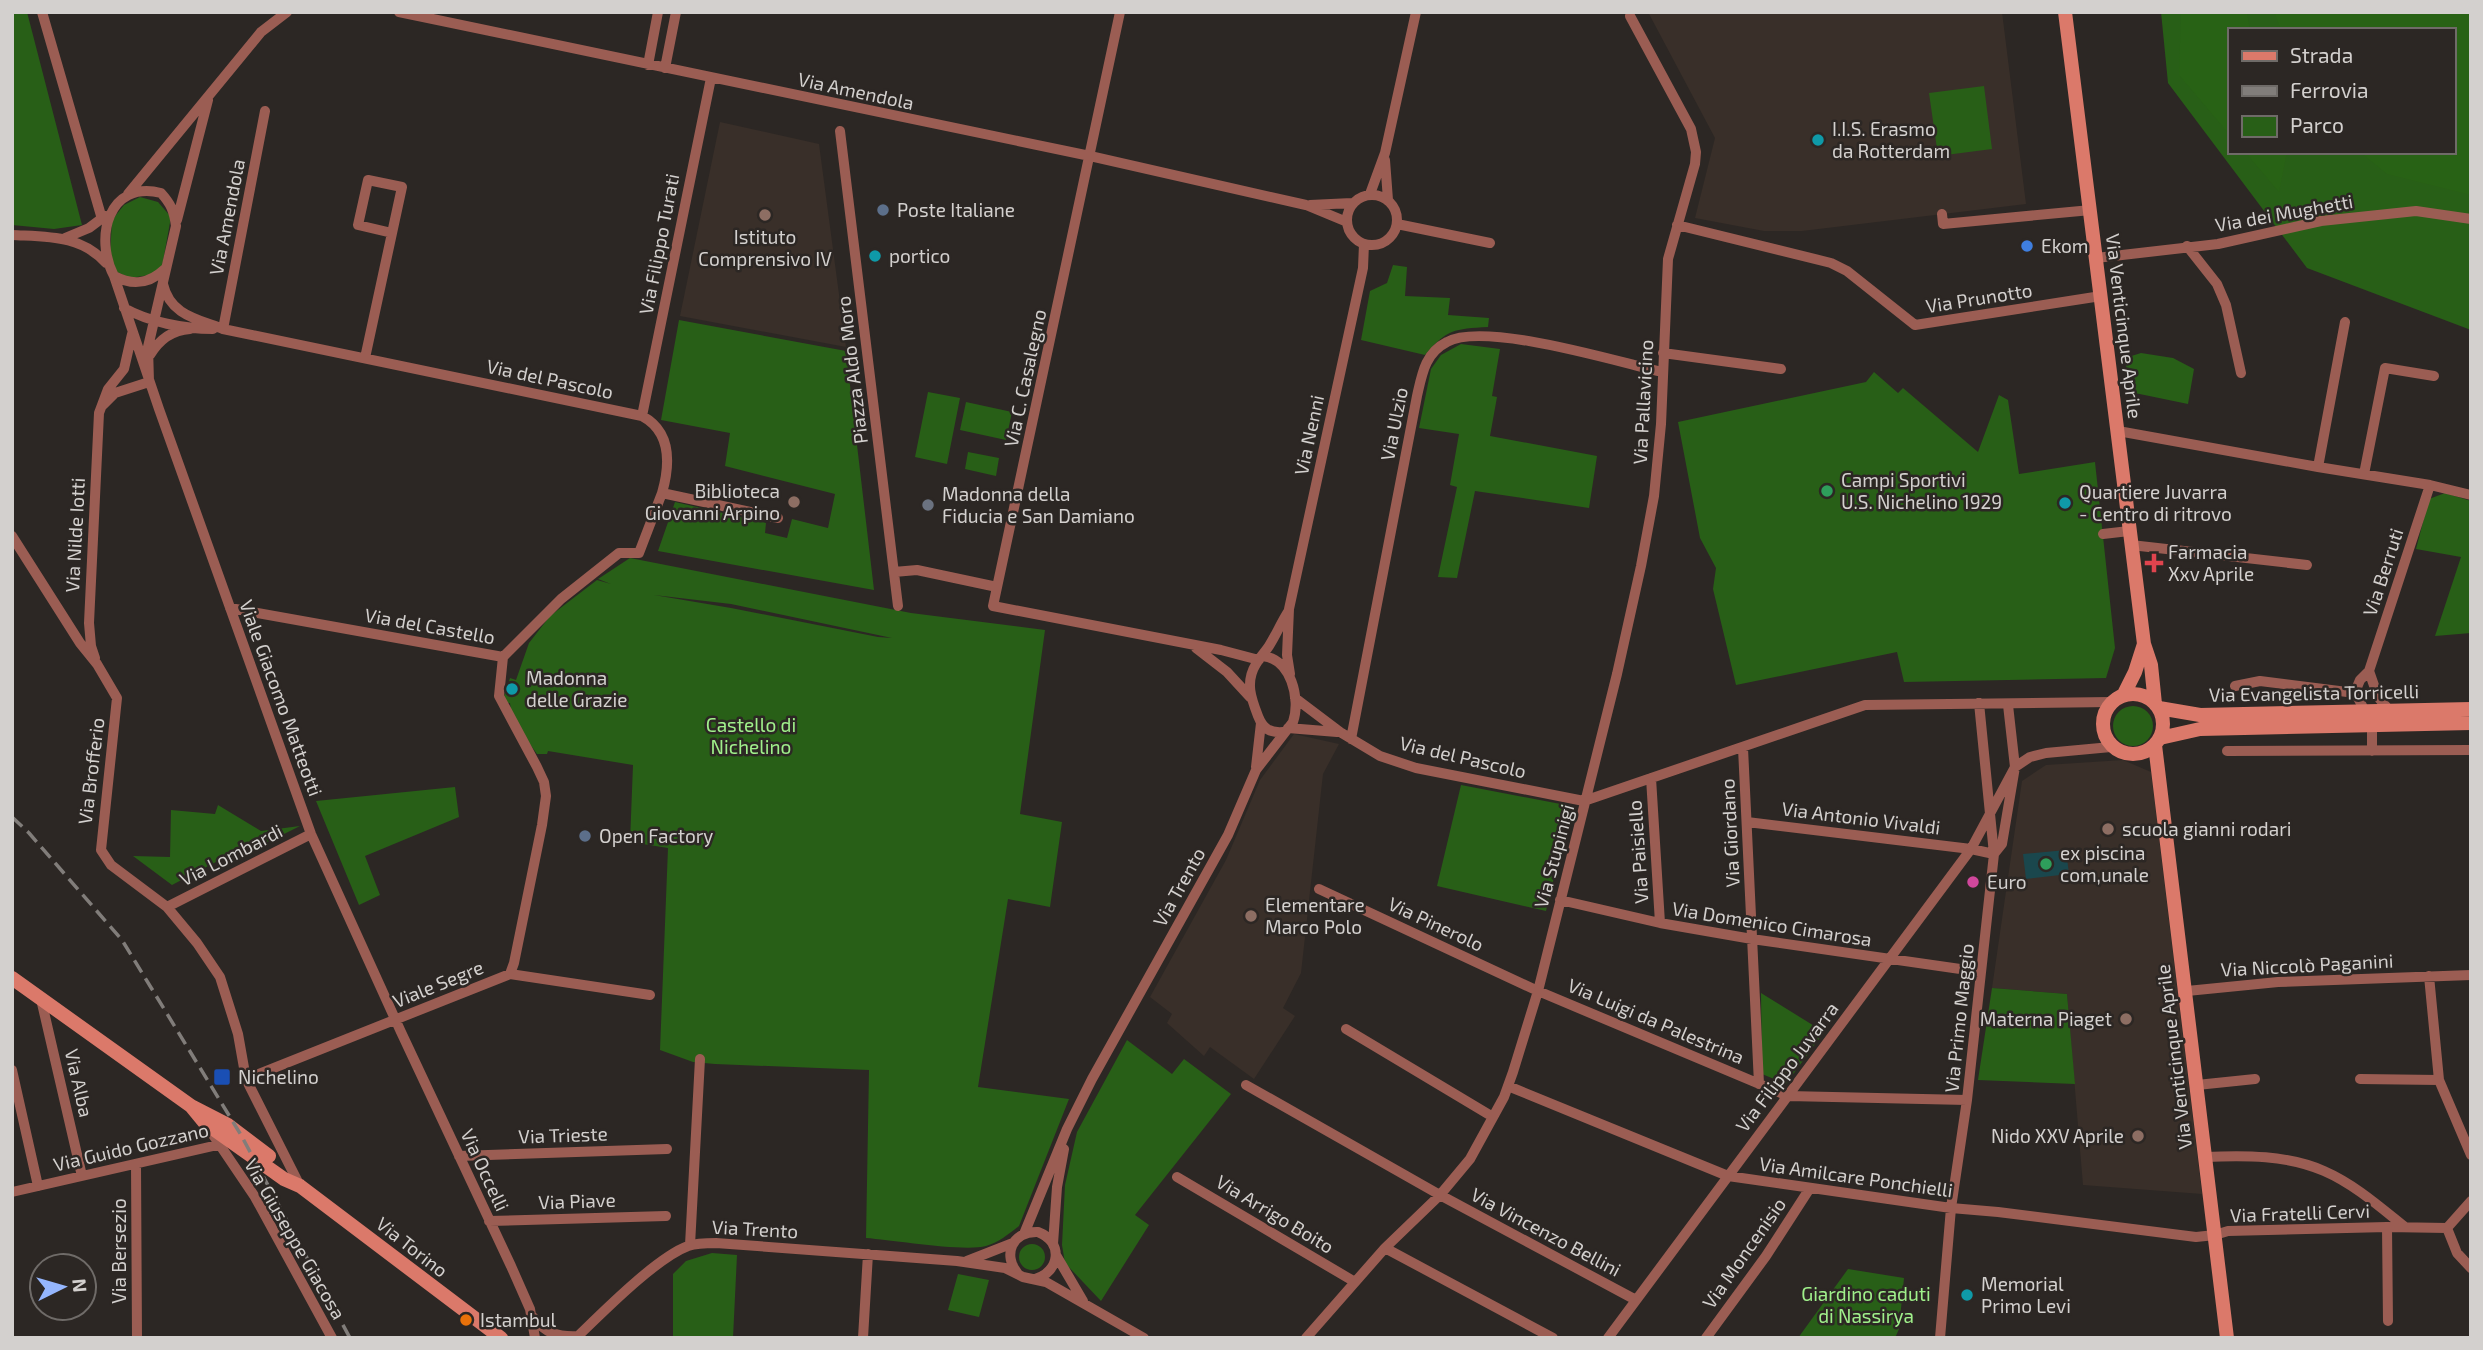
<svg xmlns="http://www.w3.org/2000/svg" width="2483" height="1350" viewBox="0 0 2483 1350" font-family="'Exo 2',sans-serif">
<rect width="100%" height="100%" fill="#2c2724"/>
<path fill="#392f29" d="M1648 12H2002L2026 204 1802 231H1764L1695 218 1715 138Z
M720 122 819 144 846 347 680 316Z
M1294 734 1339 744 1323 774 1301 973 1283 1008 1295 1016 1254 1079 1210 1047 1204 1056 1167 1023 1172 1014 1150 997 1226 860 1260 780Z
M2123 760 2151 772 2202 1194 2083 1185 2067 994 1992 988 2022 781 2046 765Z"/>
<path fill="#285f17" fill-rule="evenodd" d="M12 12H27L82 225 54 229 12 225Z
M2161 12H2471V330L2307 268 2168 83ZM2229 30H2453V152H2229Z
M1984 86 1992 149 1938 156 1929 93Z
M140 197 158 202 171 217 162 267 156 274 130 278 117 272 110 256 112 220 124 205Z
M1393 265 1407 267 1405 296 1450 298 1448 315 1489 318 1488 327C1454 329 1447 329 1425 355L1361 340 1370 291 1387 283Z
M679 320 846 351 874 590 658 551 675 502 766 523 765 533 787 538 792 519 828 528 835 494 725 466 730 433 661 420Z
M1461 344 1500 349 1492 396 1497 397 1490 436 1597 456 1589 508 1475 491 1457 578 1438 577 1457 487 1450 485 1459 434 1419 428 1431 369 1441 355Z
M2141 353 2173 358 2194 369 2188 404 2130 392 2125 358Z
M1874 372 1898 393 1903 388 1978 452 1999 395 2008 400 2019 474 2095 462 2115 648 2106 678 1904 682 1897 652 1736 685 1713 589 1716 568 1700 538 1678 422 1866 382Z
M928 392 960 398 947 464 915 457Z
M966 402 1012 412 1006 440 960 430Z
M968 452 999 458 996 476 965 469Z
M2445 493 2471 501V633L2435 636 2461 557 2416 549 2429 499Z
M630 558 911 613 1045 630 1020 814 1062 822 1050 907 1008 899 978 1087 1069 1099 1019 1226C1010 1233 998 1243 986 1246 964 1252 893 1240 866 1238L869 1070 715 1064 693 1062 660 1050 668 848 630 842 633 765 548 751 547 754H537L512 719 510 703H507L504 696 510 678 516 680 529 643 550 616 597 580 611 584 598 579ZM654 595 731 604 892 638 878 637 731 608Z
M2113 726a20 20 0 1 1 40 0a20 20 0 1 1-40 0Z
M1461 785 1571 806 1546 911 1437 886Z
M455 787 459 817 365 856 380 895 359 905 316 801Z
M218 805 261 831 300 826 258 847 256 841 172 885 133 856 170 857 171 810 215 814Z
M1992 988 2067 994 2075 1084 1978 1080Z
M1761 993 1824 1032 1786 1084 1762 1074Z
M1127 1040 1172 1074 1184 1059 1231 1094 1135 1215 1149 1225 1101 1301 1065 1263 1062 1245 1065 1185 1077 1132Z
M1019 1257a13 13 0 1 1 26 0a13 13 0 1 1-26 0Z
M712 1253 737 1255 733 1338H673V1274L686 1261Z
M1848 1269 1904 1278 1899 1329 1895 1338H1798Z
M958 1274 989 1280 979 1317 948 1310Z"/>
<path fill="#286215" d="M2181 12H2247L2250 30H2229V134L2179 75Z
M2274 12H2471V195L2387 174 2360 152H2453V30H2281Z
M2245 152H2287L2279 192Z"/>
<path fill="#1a474d" d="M2066 850 2069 874 2026 879 2023 854Z"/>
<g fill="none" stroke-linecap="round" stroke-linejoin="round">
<path stroke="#9b5d53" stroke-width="10" d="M42 12 102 219
M399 12 1090 156 1306 205 1347 222
M1120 12 993 606 1221 650 1259 660
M648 65 658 12
M665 68 676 12
M840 131 898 606
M1385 160 1388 200
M128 194 261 32 287 12
M1370 194 1385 153 1416 12
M1347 220a25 25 0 1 1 50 0a25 25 0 1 1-50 0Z
M1310 205 1352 203
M1942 214 1943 224 2091 210
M177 220 208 100
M1397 224 1490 243
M1677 225 1831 263 1847 271 1915 325 2101 296
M12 235C48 237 81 235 106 263
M65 238 89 228 105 216
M2187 246 2217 284 2226 305 2241 373
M2096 258 2218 244 2321 221 2416 211 2471 219
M114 276C133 286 149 284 165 269
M163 284C170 315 197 319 223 329L642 416C672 432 670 465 662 493L778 518
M124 308C149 322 184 329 213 329
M223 329 265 111
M1663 353 1781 369
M150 355C159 340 172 330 190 329
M365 358 402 187 368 180 358 225 392 233
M149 382 148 347 176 226C174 211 171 204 161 193 108 180 94 238 114 276L159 409 311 834 401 1032 511 1266 530 1309 535 1338
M103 405 115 393 149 382
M642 416 711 78
M2118 431 2318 467 2430 485 2471 495
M2318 467 2345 322
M2364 474 2385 368 2434 376
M2103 534 2129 531
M12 536 80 643 97 664 117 698 101 850 111 865 167 907 197 943 220 977 238 1034 246 1079 300 1186
M2131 545 2307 565
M894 572 917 570 997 587
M230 608 503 657
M1196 648 1227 672 1250 697
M503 657 499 696 537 767 544 782 546 796 542 825 514 963 510 974
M503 657 561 599 619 553H639L662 493
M95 658 91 646 89 623 99 413 108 389 124 369 132 334
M2369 671 2378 697 2389 710
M1290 674 1287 655 1289 609 1363 268 1364 244
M2235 686 2260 681 2355 693
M1295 698 1340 732 1380 756 1416 768 1584 801
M1979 703 1994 854
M1288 728 1337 732
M1283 732C1270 733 1263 729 1258 716 1251 698 1245 682 1256 664 1260 657 1265 652 1269 646 1276 635 1281 623 1288 612
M1351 739 1417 396C1422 374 1425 353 1447 342 1484 321 1618 362 1662 372
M1743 748 1759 1084
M2227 751 2471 750
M2372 751V725L2355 692 2360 680 2369 671 2430 485
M1256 767 1261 723
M1651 778 1660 923
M1584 801 1865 705 2111 702
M1747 822 1971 849 1994 854
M1319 889 1538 991 1788 1096 1967 1100
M1560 900 1660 923 1752 939 1981 972
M167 907 311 834
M2429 976 2439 1080 2471 1155
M2187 991 2278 982 2471 975
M41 999 82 1176
M1346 1029 1493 1117
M12 1070 38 1186
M246 1079 510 974 650 995
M2360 1079 2439 1080
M1246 1085 1440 1195 1636 1300
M2197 1085 2255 1079
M1508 1086 1728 1176 1951 1208 1998 1212 2196 1237 2215 1235 2228 1231 2387 1227 2447 1228 2457 1253 2471 1268
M207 1126 255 1197 332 1338
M459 1156 667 1149
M2205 1157C2244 1155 2288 1155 2324 1171 2354 1184 2380 1207 2405 1227
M136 1164 137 1338
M1177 1177 1355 1282
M12 1192 222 1144
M489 1221 666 1216
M2387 1227 2388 1321
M2447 1228 2471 1201
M1024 1234 1067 1129 1092 1079 1228 835 1256 770 1293 722C1301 699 1291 658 1262 656
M1053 1244 1057 1187 1064 1149
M690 1245 700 1059
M1385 1248 1553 1338
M1056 1255 1083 1301
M967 1261 1013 1243
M1018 1274C1002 1255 1012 1231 1038 1232 1064 1242 1060 1272 1035 1279
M533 1317C546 1334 557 1337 579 1336
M576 1338C602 1313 656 1258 688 1246 697 1243 706 1243 716 1243L957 1261 1005 1268 1023 1277 1046 1282 1144 1338
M863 1338 868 1254
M1306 1338 1385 1248 1440 1195 1470 1159 1504 1097 1513 1072 1538 991 1617 674 1641 566 1654 496 1661 424 1668 259 1695 164 1696 152 1691 129 1630 16
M1608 1338 1971 849 2015 767 2030 757 2046 753 2111 747
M1706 1338 1766 1256 1810 1188
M1940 1338 1951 1208 1967 1100 1994 854 2002 844 2015 767 2008 705"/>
<path stroke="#db796a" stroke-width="14" d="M2065 12 2144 644 2151 665 2155 704
M2103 724a30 30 0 1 1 60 0a30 30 0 1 1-60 0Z
M2124 694 2135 672 2144 644
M2159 708 2200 715 2471 709
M2160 738 2200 729 2471 723
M2155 745 2227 1338
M12 978 191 1106 228 1125 269 1156
M191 1106 205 1123 284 1179 300 1186 501 1338"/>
<path stroke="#817d7a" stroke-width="3.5" stroke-dasharray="14 7" stroke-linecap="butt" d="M12 817 29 833 122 940 241 1135 350 1338"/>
</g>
<g fill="#0f9aa8" stroke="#2c2724" stroke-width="2.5">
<circle cx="1818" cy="140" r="7"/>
<circle cx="875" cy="256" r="7"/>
<circle cx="2065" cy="503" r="7"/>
<circle cx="512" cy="689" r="7"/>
<circle cx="1967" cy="1295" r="7"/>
</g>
<g fill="#5c6f8a" stroke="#2c2724" stroke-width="2.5">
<circle cx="883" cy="210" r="7"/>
<circle cx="585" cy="836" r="7"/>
</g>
<g fill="#8d6e63" stroke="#2c2724" stroke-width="2.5">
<circle cx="765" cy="215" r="7"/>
<circle cx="794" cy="502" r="7"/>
<circle cx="2108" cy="829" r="7"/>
<circle cx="1251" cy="916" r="7"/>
<circle cx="2126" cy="1019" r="7"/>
<circle cx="2138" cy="1136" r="7"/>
</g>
<circle fill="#3f7fe0" stroke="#2c2724" stroke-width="2.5" cx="2027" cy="246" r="7"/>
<g fill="#2e9e5b" stroke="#2c2724" stroke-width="2.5">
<circle cx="1827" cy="491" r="7"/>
<circle cx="2046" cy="864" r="7"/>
</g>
<circle fill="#6b7280" stroke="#2c2724" stroke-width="2.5" cx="928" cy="505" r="7"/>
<path fill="#e0444e" stroke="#2c2724" stroke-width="2.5" d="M2150.5 552.5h7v7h7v7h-7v7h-7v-7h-7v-7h7z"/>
<circle fill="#d1479c" stroke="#2c2724" stroke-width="2.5" cx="1973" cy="882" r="7"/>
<rect fill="#1a4fb4" stroke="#2c2724" stroke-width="2.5" x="213" y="1068" width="18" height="18" rx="3.5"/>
<circle fill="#e8710a" stroke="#2c2724" stroke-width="2.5" cx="466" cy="1320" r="7"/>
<g text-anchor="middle" stroke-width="5" stroke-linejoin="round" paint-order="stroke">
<g font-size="19" fill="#d3d0ce" stroke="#2c2724">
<text transform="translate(856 91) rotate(12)" y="7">Via Amendola</text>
<text transform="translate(2284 213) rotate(-10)" y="7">Via dei Mughetti</text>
<text transform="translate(227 217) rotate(-79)" y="7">Via Amendola</text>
<text transform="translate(659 244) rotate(-79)" y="7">Via Filippo Turati</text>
<text transform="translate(1979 298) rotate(-9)" y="7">Via Prunotto</text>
<text transform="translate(2124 326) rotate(83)" y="7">Via Venticinque Aprile</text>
<text transform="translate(852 370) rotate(-97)" y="7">Piazza Aldo Moro</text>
<text transform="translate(1025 378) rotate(-78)" y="7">Via C. Casalegno</text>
<text transform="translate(550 379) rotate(12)" y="7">Via del Pascolo</text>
<text transform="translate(1643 402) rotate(-87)" y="7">Via Pallavicino</text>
<text transform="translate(1394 424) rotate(-79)" y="7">Via Ulzio</text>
<text transform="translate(1309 435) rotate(-78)" y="7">Via Nenni</text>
<text transform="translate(75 535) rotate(-87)" y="7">Via Nilde Iotti</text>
<text transform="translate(2383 572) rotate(-72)" y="7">Via Berruti</text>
<text transform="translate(430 626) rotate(10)" y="7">Via del Castello</text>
<text transform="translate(2314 693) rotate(-1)" y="7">Via Evangelista Torricelli</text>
<text transform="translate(281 698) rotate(70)" y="7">Viale Giacomo Matteotti</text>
<text transform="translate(1463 757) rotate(13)" y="7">Via del Pascolo</text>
<text transform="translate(91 771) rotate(-83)" y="7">Via Brofferio</text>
<text transform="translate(1861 818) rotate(7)" y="7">Via Antonio Vivaldi</text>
<text transform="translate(1730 833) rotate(-93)" y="7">Via Giordano</text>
<text transform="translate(1638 852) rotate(-94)" y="7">Via Paisiello</text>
<text transform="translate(231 855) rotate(-27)" y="7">Via Lombardi</text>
<text transform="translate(1554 856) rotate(-75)" y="7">Via Stupinigi</text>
<text transform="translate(1179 887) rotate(-61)" y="7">Via Trento</text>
<text transform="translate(1436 924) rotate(25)" y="7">Via Pinerolo</text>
<text transform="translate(1772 924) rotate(9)" y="7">Via Domenico Cimarosa</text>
<text transform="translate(2307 965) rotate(-3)" y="7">Via Niccolò Paganini</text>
<text transform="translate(438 984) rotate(-22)" y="7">Viale Segre</text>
<text transform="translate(1959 1018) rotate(-84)" y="7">Via Primo Maggio</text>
<text transform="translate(1656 1021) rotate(23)" y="7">Via Luigi da Palestrina</text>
<text transform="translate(2174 1057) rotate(-97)" y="7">Via Venticinque Aprile</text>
<text transform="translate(1787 1067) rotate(-53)" y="7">Via Filippo Juvarra</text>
<text transform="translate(79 1083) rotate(77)" y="7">Via Alba</text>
<text transform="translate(563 1135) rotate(-2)" y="7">Via Trieste</text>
<text transform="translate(131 1147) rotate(-13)" y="7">Via Guido Gozzano</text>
<text transform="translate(485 1170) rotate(65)" y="7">Via Occelli</text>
<text transform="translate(1856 1177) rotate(8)" y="7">Via Amilcare Ponchielli</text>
<text transform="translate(577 1201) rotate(-2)" y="7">Via Piave</text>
<text transform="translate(2300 1213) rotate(-2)" y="7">Via Fratelli Cervi</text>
<text transform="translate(1275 1214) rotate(31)" y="7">Via Arrigo Boito</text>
<text transform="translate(755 1229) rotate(3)" y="7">Via Trento</text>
<text transform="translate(1546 1232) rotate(28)" y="7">Via Vincenzo Bellini</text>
<text transform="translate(295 1239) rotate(60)" y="7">Via Giuseppe Giacosa</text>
<text transform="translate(412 1247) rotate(38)" y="7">Via Torino</text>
<text transform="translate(119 1251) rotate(-90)" y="7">Via Bersezio</text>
<text transform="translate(1744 1253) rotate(-55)" y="7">Via Moncenisio</text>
</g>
<g font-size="19" fill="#d3d0ce" stroke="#2c2724" text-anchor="start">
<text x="1832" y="136">I.I.S. Erasmo<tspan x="1832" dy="22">da Rotterdam</tspan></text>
<text x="897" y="217">Poste Italiane</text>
<text x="765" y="244" text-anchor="middle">Istituto<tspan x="765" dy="22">Comprensivo IV</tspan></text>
<text x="2041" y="253">Ekom</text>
<text x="889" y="263">portico</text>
<text x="1841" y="487">Campi Sportivi<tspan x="1841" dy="22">U.S. Nichelino 1929</tspan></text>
<text x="780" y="498" text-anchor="end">Biblioteca<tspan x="780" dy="22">Giovanni Arpino</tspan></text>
<text x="2079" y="499">Quartiere Juvarra<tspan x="2079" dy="22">- Centro di ritrovo</tspan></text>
<text x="942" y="501">Madonna della<tspan x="942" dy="22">Fiducia e San Damiano</tspan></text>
<text x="2168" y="559">Farmacia<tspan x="2168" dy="22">Xxv Aprile</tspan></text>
<text x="526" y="685">Madonna<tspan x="526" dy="22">delle Grazie</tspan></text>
<text x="2122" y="836">scuola gianni rodari</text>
<text x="599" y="843">Open Factory</text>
<text x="2060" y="860">ex piscina<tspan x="2060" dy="22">com,unale</tspan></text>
<text x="1987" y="889">Euro</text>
<text x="1265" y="912">Elementare<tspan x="1265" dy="22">Marco Polo</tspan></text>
<text x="2112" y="1026" text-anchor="end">Materna Piaget</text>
<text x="238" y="1084">Nichelino</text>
<text x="2124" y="1143" text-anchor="end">Nido XXV Aprile</text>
<text x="1981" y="1291">Memorial<tspan x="1981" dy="22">Primo Levi</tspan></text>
<text x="480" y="1327">Istambul</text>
</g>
<g font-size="19" fill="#a0f08b" stroke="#2c2724">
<text x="751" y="732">Castello di<tspan x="751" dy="22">Nichelino</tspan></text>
<text x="1866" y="1301">Giardino caduti<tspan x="1866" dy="22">di Nassirya</tspan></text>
</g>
</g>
<rect width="2483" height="1350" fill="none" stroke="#d3d0ce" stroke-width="28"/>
<rect x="2228" y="28" width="228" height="126" fill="#2c2724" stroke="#6f6b68" stroke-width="2"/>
<rect x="2242" y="51" width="35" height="10" fill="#db796a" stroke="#6f6b68" stroke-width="2"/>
<text x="2290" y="63" font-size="21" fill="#d3d0ce">Strada</text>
<rect x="2242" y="86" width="35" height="10" fill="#817d7a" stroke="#6f6b68" stroke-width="2"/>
<text x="2290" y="98" font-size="21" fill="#d3d0ce">Ferrovia</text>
<rect x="2242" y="116" width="35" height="21" fill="#285f17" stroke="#6f6b68" stroke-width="2"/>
<text x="2290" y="133" font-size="21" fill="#d3d0ce">Parco</text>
<g transform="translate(63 1287) rotate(85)"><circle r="33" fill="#2c2724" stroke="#6f6b68" stroke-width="2"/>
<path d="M0-5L12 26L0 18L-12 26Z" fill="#95b6fd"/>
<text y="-10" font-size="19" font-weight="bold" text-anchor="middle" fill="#d3d0ce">N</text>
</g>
</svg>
